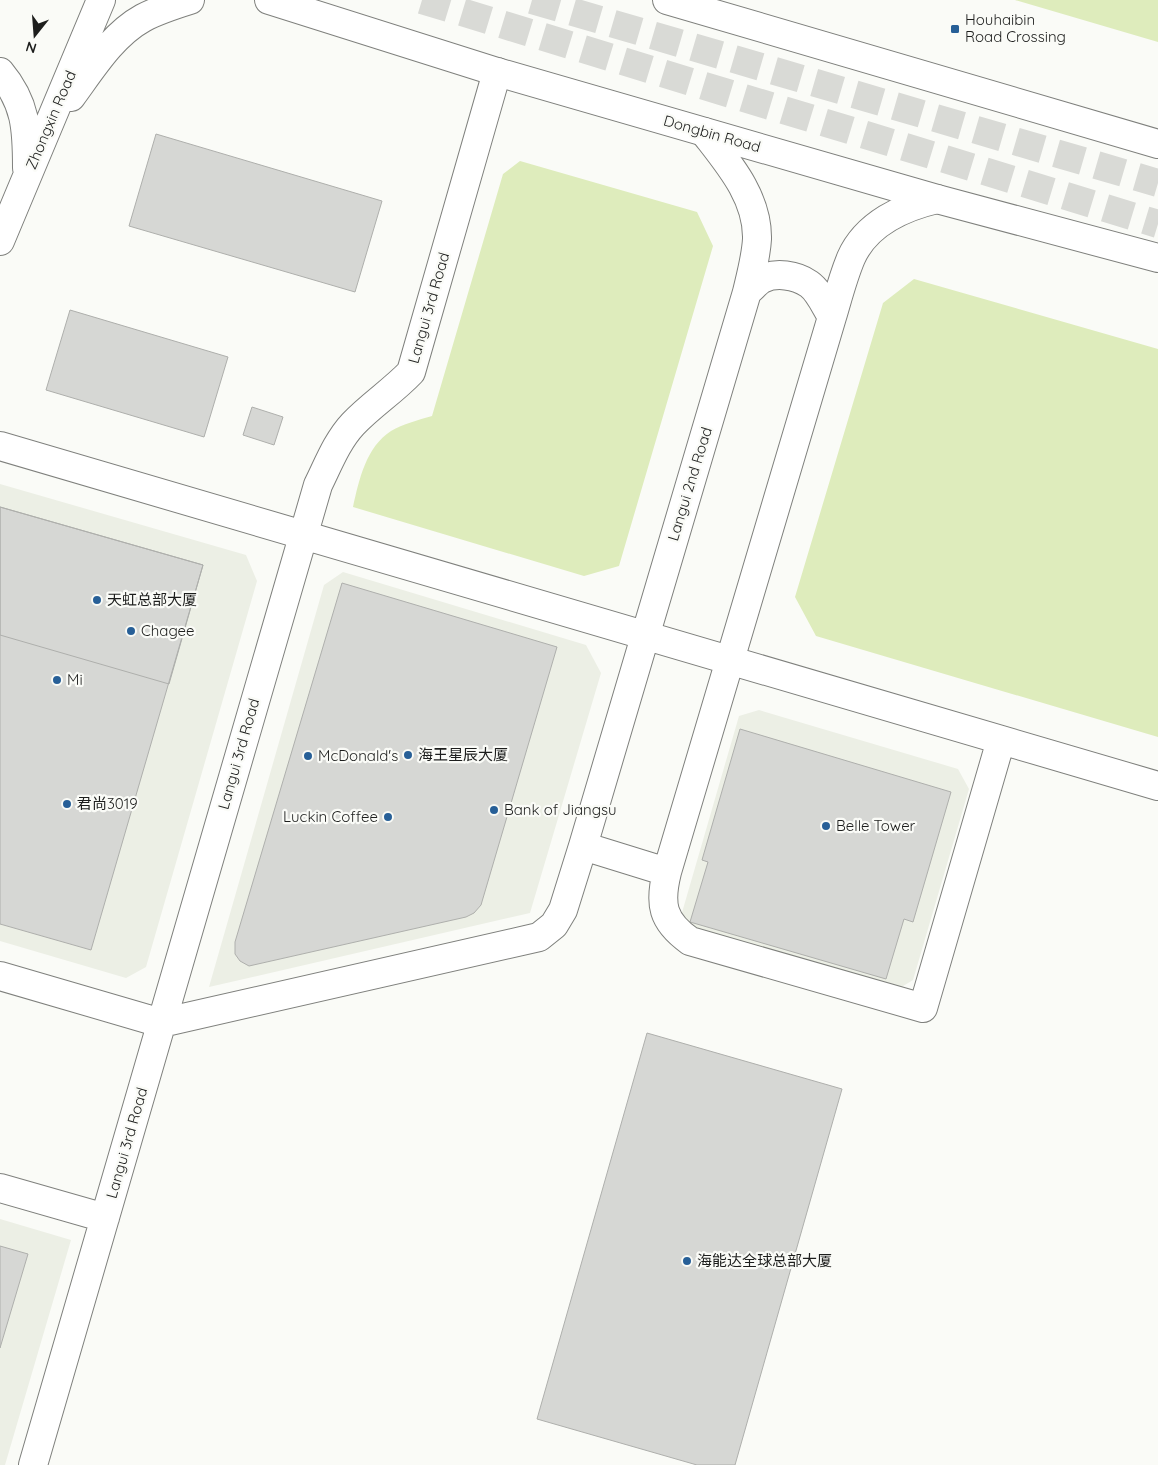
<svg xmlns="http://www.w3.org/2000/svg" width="1158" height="1465" viewBox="0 0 1158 1465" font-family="Quicksand,'Noto Sans SC',sans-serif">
<rect width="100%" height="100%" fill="#fafbf7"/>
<path fill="#ecefe5" d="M0 484 246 555 257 581 146 967 126 978 0 941Z
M343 572 586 645 601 673 530 913 209 987 324 585Z
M759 710 958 769 969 789 913 980 895 991 691 932 681 916 739 716Z
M0 1219 71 1240 5 1465H0Z"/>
<path fill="#deecbc" d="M1015 0H1158V42Z
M520 161 697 212 713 246 619 566 584 576 353 507C359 480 366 447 391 431 403 424 418 420 432 416L503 174Z
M914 279 1158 349V737L816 636 795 597 883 303Z"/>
<path fill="#d6d7d4" stroke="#aeafac" d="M156 134 382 201 355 292 129 226Z
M70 310 228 357 204 437 46 390Z
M252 407 283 417 274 445 243 435Z
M0 507 203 565 169 684 0 635Z
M0 507 203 565 91 950 0 924Z
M342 583 557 647 481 905 474 913 466 917 249 966 240 961 235 954V942Z
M740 729 951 792 913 922 904 919 886 979 690 922 708 862 702 860Z
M647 1033 842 1089 735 1465H697L537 1419Z
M0 1246 28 1254 0 1348Z"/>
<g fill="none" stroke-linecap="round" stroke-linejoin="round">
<path stroke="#d9dad6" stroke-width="28" stroke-dasharray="28 14" stroke-linecap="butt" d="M422 0 1158 224
M532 0 1158 183"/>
<defs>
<path id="minor" d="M937 199C903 207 866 224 851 258 843 277 838 297 832 317L667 872C659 904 662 921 690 941L923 1008 1001 740
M747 292C752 288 757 282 762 279 776 272 796 275 809 284 819 291 825 306 832 317
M0 446 1158 786
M583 846 667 872
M0 976 161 1023 539 937 554 925 563 910 583 846 747 292C751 275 756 257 757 239 758 197 728 163 704 132
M0 1188 105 1218
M33 1465 318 485C328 465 337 441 353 424 371 405 393 391 411 372L497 72"/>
<path id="major" d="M269 0 497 72 937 199 1158 258
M667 0 1158 144
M0 72C26 103 27 129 27 168
M71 97C91 70 112 35 143 18 158 10 174 5 190 0
M0 241 101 0"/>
</defs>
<use href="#minor" stroke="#7f807d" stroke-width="30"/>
<use href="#major" stroke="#7f807d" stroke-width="30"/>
<use href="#minor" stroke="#fff" stroke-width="28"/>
<use href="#major" stroke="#fff" stroke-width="28"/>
</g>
<g fill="#275f97" stroke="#fafbf7" stroke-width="2">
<rect x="950" y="24" width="10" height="10" rx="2.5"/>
<circle cx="97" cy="600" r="5"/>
<circle cx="131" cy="631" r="5"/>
<circle cx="57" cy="680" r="5"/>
<circle cx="408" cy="755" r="5"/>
<circle cx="308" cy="756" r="5"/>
<circle cx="67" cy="804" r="5"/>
<circle cx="494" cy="810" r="5"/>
<circle cx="388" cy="817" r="5"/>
<circle cx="826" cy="826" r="5"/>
<circle cx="687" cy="1261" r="5"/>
</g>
<g text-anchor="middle" stroke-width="4.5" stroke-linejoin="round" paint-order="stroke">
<g font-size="15" fill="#1d1e1d" stroke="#fafbf7" text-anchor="start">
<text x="965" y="25">Houhaibin<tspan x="965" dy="17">Road Crossing</tspan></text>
<text x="107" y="605">天虹总部大厦</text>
<text x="141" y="636">Chagee</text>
<text x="67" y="685">Mi</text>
<text x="418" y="760">海王星辰大厦</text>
<text x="318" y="761">McDonald's</text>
<text x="77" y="809">君尚3019</text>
<text x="504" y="815">Bank of Jiangsu</text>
<text x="378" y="822" text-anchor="end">Luckin Coffee</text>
<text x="836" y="831">Belle Tower</text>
<text x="697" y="1266">海能达全球总部大厦</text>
</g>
<g font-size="15" fill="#1d1e1d" stroke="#fafbf7">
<text transform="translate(51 120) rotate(-67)" y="5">Zhongxin Road</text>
<text transform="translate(712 134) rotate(16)" y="5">Dongbin Road</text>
<text transform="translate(429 308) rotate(-74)" y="5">Langui 3rd Road</text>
<text transform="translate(690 484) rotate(-73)" y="5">Langui 2nd Road</text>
<text transform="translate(239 754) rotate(-74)" y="5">Langui 3rd Road</text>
<text transform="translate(127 1143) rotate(-74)" y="5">Langui 3rd Road</text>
</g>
</g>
<g transform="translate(35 35) rotate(197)" stroke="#fafbf7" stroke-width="4" paint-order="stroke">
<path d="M0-4L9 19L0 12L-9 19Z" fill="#1d1e1d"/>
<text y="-8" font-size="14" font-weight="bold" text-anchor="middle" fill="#1d1e1d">N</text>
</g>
</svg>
